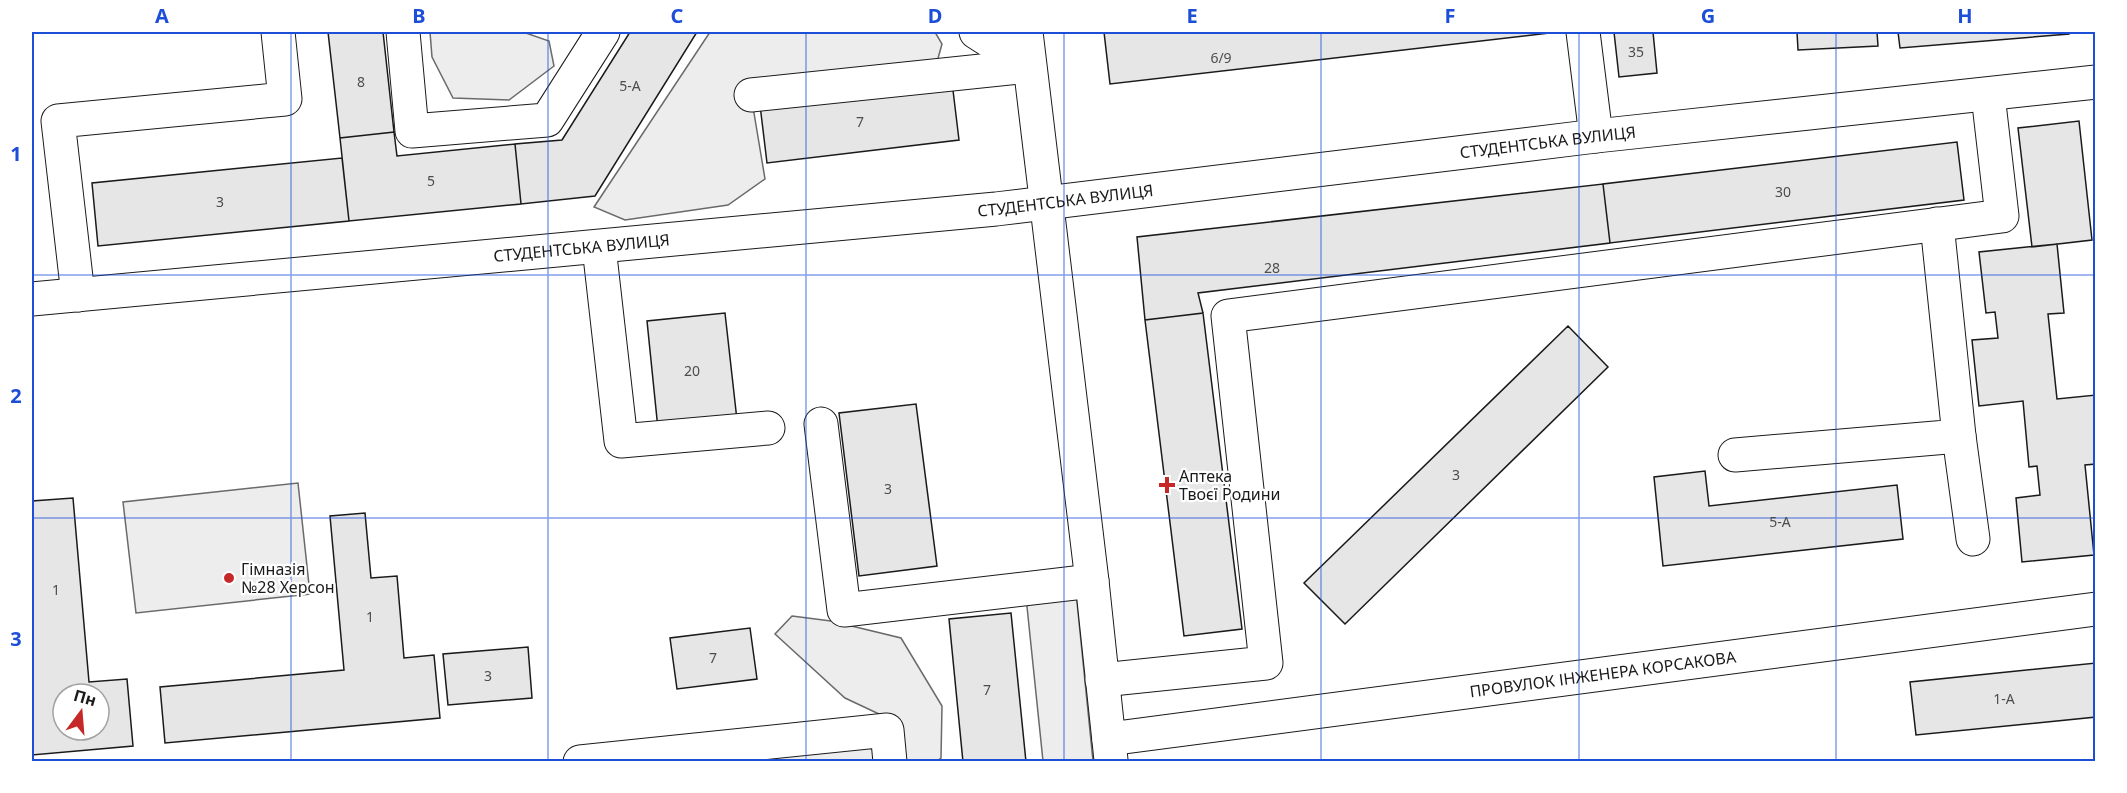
<svg xmlns="http://www.w3.org/2000/svg" width="2127" height="793" viewBox="0 0 2127 793" font-family="'Noto Sans',sans-serif">
<rect width="100%" height="100%" fill="#fff"/>
<path fill="#ededed" stroke="#6a6a6a" stroke-width="1.5" d="M430 32H523L549 41 554 66 509 100 453 98 432 57Z
M710 32H935L942 44 935 69 751 95 765 179 728 205 625 220 594 207Z
M298 483 310 594 136 613 123 502Z
M1076 592 1093 761H1043L1026 597Z
M792 616 831 621 901 638 942 706 941 758 937 761 722 762 894 721 845 698 775 634Z"/>
<path fill="#e6e6e6" stroke="#1a1a1a" stroke-width="1.5" fill-rule="evenodd" d="M328 32H383L394 132 340 138Z
M630 32H697L595 196 521 204 515 144 562 140Z
M1104 32H1558L1110 84Z
M1614 32H1653L1657 73 1619 77Z
M1797 32H1877L1878 46 1798 50Z
M1898 32H2069V34L1900 48Z
M952 82 959 140 767 163 760 105Z
M2079 121 2092 240 2032 247 2018 128Z
M394 132 397 156 515 144 521 204 349 221 340 138Z
M1957 142 1964 200 1610 243 1603 184Z
M342 158 349 221 98 246 92 183Z
M1603 184 1610 243 1198 293 1203 313 1145 320 1137 237Z
M2057 244 2064 313 2048 314 2057 399 2096 395V464L2085 465 2094 555 2022 562 2016 498 2040 495 2037 466 2029 467 2023 401 1979 406 1972 340 1998 338 1995 312 1986 313 1979 252Z
M725 313 737 420 658 429 647 321Z
M1203 313 1242 629 1184 636 1145 320Z
M1568 326 1608 367 1345 624 1304 583Z
M916 404 937 566 859 576 839 413Z
M1705 471 1709 506 1897 485 1903 539 1663 566 1654 477Z
M73 498 89 682 127 679 133 746 32 755V501ZM63 694H99V730H63Z
M365 513 371 578 397 576 404 658 434 655 440 718 165 743 160 687 344 670 330 516Z
M1011 613 1026 762H963L949 619Z
M750 628 757 679 677 689 670 638Z
M528 647 532 698 448 705 443 654Z
M2096 663V717L1916 735 1910 682Z"/>
<g fill="none" stroke-linecap="round" stroke-linejoin="round">
<defs>
<g id="minor">
<path d="M403 32 412 131 547 120 603 32"/>
<path d="M976 32 1029 66"/>
<path d="M1026 32 1092 581 1111 760"/>
<path d="M1583 32 1596 136"/>
<path d="M751 95 1029 66"/>
<path d="M599 247 621 441 768 428"/>
<path d="M78 295 58 121 285 99 278 32"/>
<path id="s1" d="M32 299 996 209 1596 136 2096 82"/>
<path d="M821 424 844 610 1092 581"/>
<path d="M1959 436 1973 539"/>
<path d="M1735 455 1959 436 1937 224"/>
<path d="M1102 680 1266 663 1228 316 2002 216 1988 95"/>
<path id="s2" d="M1109 739 2096 609"/>
<path d="M580 762 887 730 890 762"/>
</g>
</defs>
<use href="#minor" stroke="#1a1a1a" stroke-width="35"/>
<use href="#minor" stroke="#fff" stroke-width="33"/>
</g>
<path fill="none" stroke="#1d4ed8" stroke-width="1.5" stroke-opacity="0.55" d="M291 32V762M548 32V762M806 32V762M1064 32V762M1321 32V762M1579 32V762M1836 32V762M32 275H2096M32 518H2096"/>
<g fill="#c62828" stroke="#fff" stroke-width="2">
<path d="M1164 476h6v6h6v6h-6v6h-6v-6h-6v-6h6z"/>
<circle cx="229" cy="578" r="6"/>
</g>
<g text-anchor="middle" stroke-width="4.5" stroke-linejoin="round" paint-order="stroke">
<g font-size="14" fill="#4d4d4d">
<text x="1636" y="57">35</text>
<text x="1221" y="63">6/9</text>
<text x="361" y="87">8</text>
<text x="630" y="91">5-А</text>
<text x="860" y="127">7</text>
<text x="431" y="186">5</text>
<text x="1783" y="197">30</text>
<text x="220" y="207">3</text>
<text x="1272" y="273">28</text>
<text x="692" y="376">20</text>
<text x="1456" y="480">3</text>
<text x="888" y="494">3</text>
<text x="1780" y="527">5-А</text>
<text x="56" y="595">1</text>
<text x="370" y="622">1</text>
<text x="713" y="663">7</text>
<text x="488" y="681">3</text>
<text x="987" y="695">7</text>
<text x="2004" y="704">1-А</text>
</g>
<g font-size="16" fill="#1a1a1a" stroke="#fff">
<text dy="6" stroke="none"><textPath href="#s1" startOffset="1524">СТУДЕНТСЬКА ВУЛИЦЯ</textPath></text>
<text dy="6" stroke="none"><textPath href="#s1" startOffset="1038">СТУДЕНТСЬКА ВУЛИЦЯ</textPath></text>
<text dy="6" stroke="none"><textPath href="#s1" startOffset="552">СТУДЕНТСЬКА ВУЛИЦЯ</textPath></text>
<text dy="6" stroke="none"><textPath href="#s2" startOffset="498">ПРОВУЛОК ІНЖЕНЕРА КОРСАКОВА</textPath></text>
</g>
<g font-size="16" fill="#1a1a1a" stroke="#fff" text-anchor="start">
<text x="1179" y="482">Аптека<tspan x="1179" dy="18">Твоєї Родини</tspan></text>
<text x="241" y="575">Гімназія<tspan x="241" dy="18">№28 Херсон</tspan></text>
</g>
</g>
<rect width="2127" height="793" fill="none" stroke="#ffffff" stroke-width="66"/>
<g transform="translate(81 712) rotate(16)"><circle r="28" fill="#ffffff" stroke="#a3a3a3" stroke-width="1.5"/>
<path d="M0-4.5L10 22L0 15L-10 22Z" fill="#c62828"/>
<text y="-9" font-size="16" font-weight="bold" text-anchor="middle" fill="#1a1a1a">Пн</text>
</g>
<rect x="33" y="33" width="2061" height="727" fill="none" stroke="#1d4ed8" stroke-width="2"/>
<g font-size="20" text-anchor="middle" font-weight="bold" fill="#1d4ed8">
<text x="162" y="23">A</text>
<text x="419" y="23">B</text>
<text x="677" y="23">C</text>
<text x="935" y="23">D</text>
<text x="1192" y="23">E</text>
<text x="1450" y="23">F</text>
<text x="1708" y="23">G</text>
<text x="1965" y="23">H</text>
<text x="16" y="161">1</text>
<text x="16" y="403">2</text>
<text x="16" y="646">3</text>
</g>
</svg>
